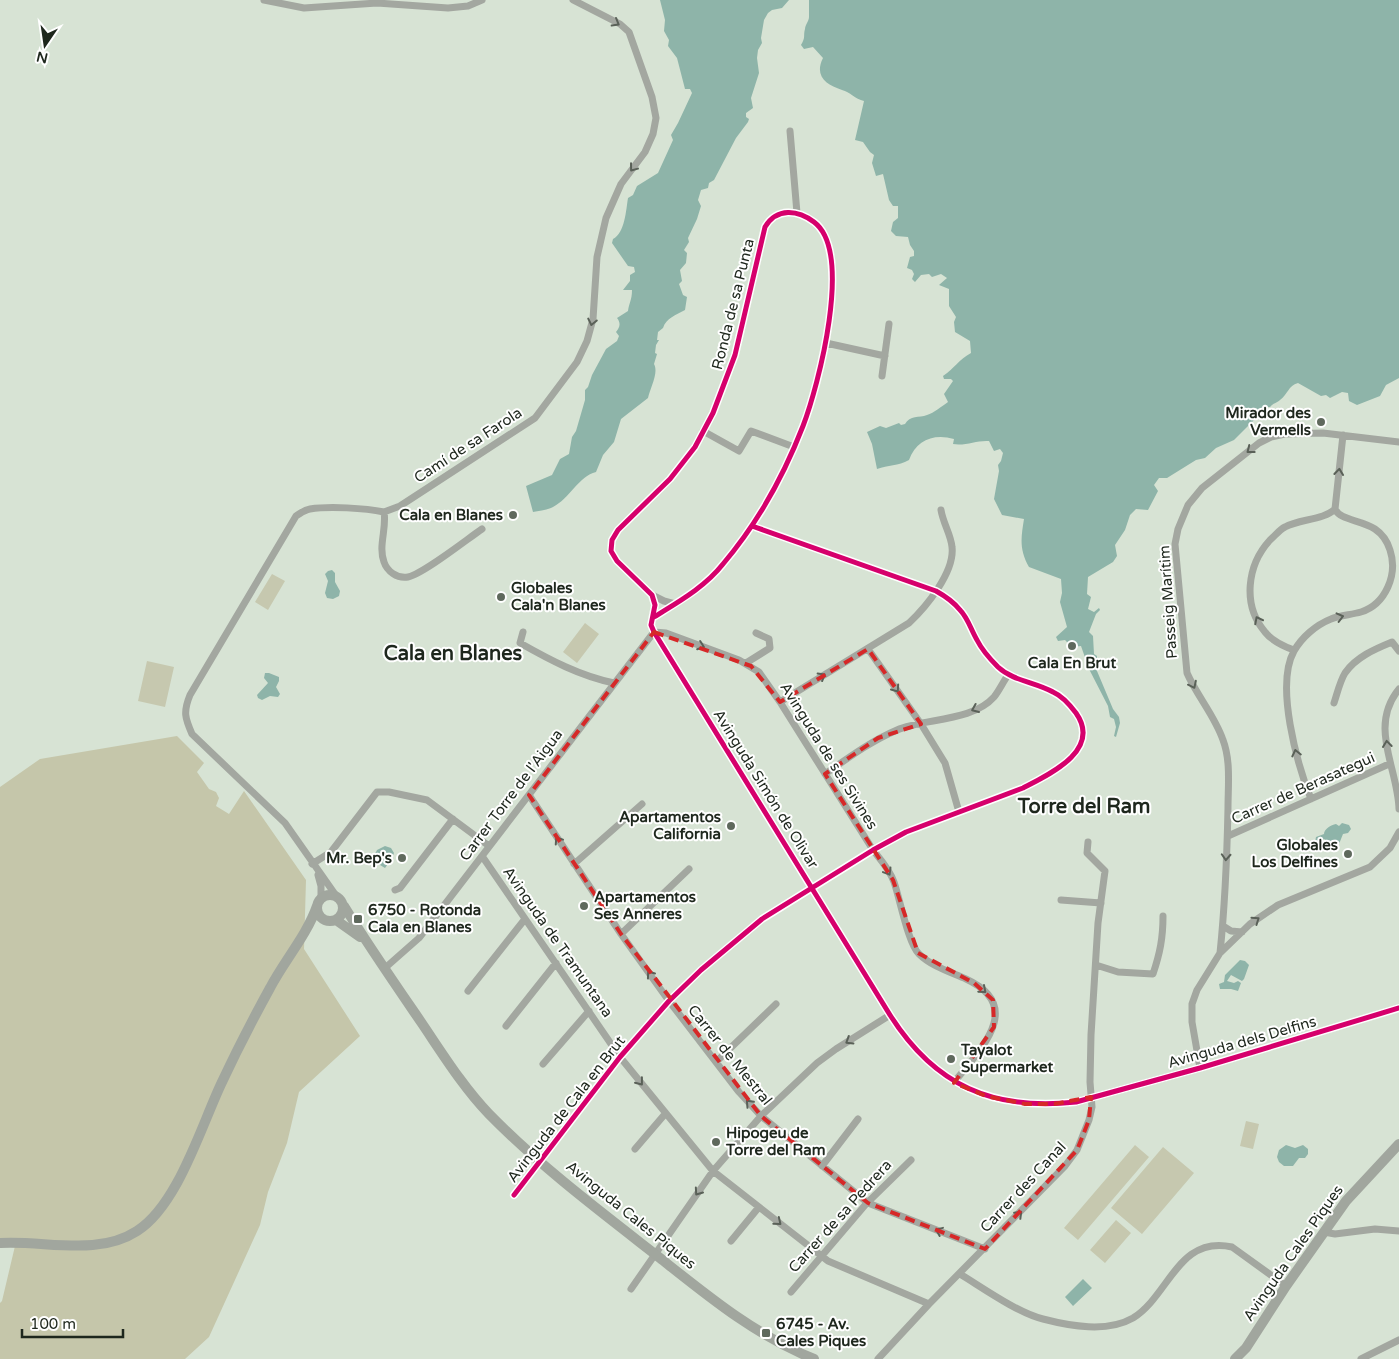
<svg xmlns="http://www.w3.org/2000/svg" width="1399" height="1359" viewBox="0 0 1399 1359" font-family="'Varela Round',sans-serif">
<rect width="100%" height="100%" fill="#d7e3d4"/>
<path fill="#c6c8af" d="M272 574 285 581 268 610 255 602Z
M585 623 599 634 577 663 563 652Z
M147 661 174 667 165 707 138 701Z
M1246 1121 1259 1124 1253 1149 1240 1146Z
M1135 1145 1149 1157 1078 1240 1064 1228Z
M1163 1147 1194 1173 1142 1234 1111 1208Z
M1116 1220 1131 1233 1105 1263 1090 1250Z"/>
<path fill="#c5c6aa" d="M177 736 204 763 197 772 209 789 216 792 219 798 216 806 229 814 244 791 306 880 304 949 360 1036 299 1092 287 1143 268 1192 260 1225 209 1337 185 1359H0V1303L2 1301 15 1246 0 1239V787L40 759Z"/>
<path fill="#8eb4a9" d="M660 0H789L782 8 772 10 768 13 764 20 761 38 762 43 758 50 757 58 759 73 751 98 753 108 746 113V117L749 119 748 122 736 138 714 180 709 183 708 188 701 190 698 200 701 206 697 219 688 238 689 242 684 250 687 253 686 263 680 270 682 281 679 284 683 295 687 297 685 310C676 315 666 318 663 328L658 332 657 340H659L656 345 655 353 657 354 654 364C659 373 650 388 648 398L621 419 614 442 603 455 596 472C579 476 569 499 553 507 547 510 539 511 533 512L526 486 552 475 560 459 569 454 572 437 576 431 585 400V390L588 387 592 375 606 349 617 341 619 336 616 332C620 327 621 323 617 318L628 311C629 303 632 300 632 290H623L630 281V275L635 272 634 267 628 266 612 243 613 239C625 233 626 210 628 198L633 195 637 186 658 173 673 140 671 135 678 123 692 93 690 89H685L677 58 668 46 669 40 664 31 665 20Z
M809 0H1399V378L1386 385 1380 396 1357 405 1349 401 1348 393 1342 392 1330 398 1326 395 1321 396 1298 383C1288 386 1288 394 1280 400 1277 403 1273 403 1270 407H1265L1258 412 1255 419 1234 440 1216 448 1205 458 1196 460 1167 478H1159L1154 485 1158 491 1148 510 1136 509 1130 515 1125 530 1115 545 1117 556 1113 562 1088 577 1087 594 1091 597 1088 609 1094 612 1099 608 1100 610 1096 614 1089 632 1093 636 1094 654 1097 656V671L1113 709 1119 717 1120 723 1116 737 1114 736 1116 727 1114 719 1110 717 1108 706 1089 669 1081 646C1074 647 1070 646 1065 640L1058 641 1056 637 1067 627 1060 602 1062 593 1061 579 1029 567C1019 549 1021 538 1024 519L1002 515 994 499 999 471 998 465 1001 461 1003 453 1000 449 994 451 989 441C977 440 966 446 953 444L954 439C934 433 916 440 909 460 898 466 888 465 877 469L872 444 867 432 880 426 886 428 899 423 901 425 905 424C910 415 919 418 927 415 934 413 942 406 948 402L944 394 953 381 951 379H944L943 376C955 368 958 360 971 353L970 341 955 332 954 322 956 317 949 306V289L939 285 947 278 941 274 932 277 929 274 921 275 915 282 912 279 914 274 912 270 907 268 910 257 914 256V251L910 245 908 237 896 236 891 231 893 222 898 218V206H893L889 200 883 174 876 176 872 163 874 155 870 152 863 142 855 140 864 101C855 99 850 92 842 90 826 85 814 76 823 58L813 47 804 49 801 45C806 37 803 36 805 29 805 25 809 21 809 17 809 13 809 3 809 0Z
M332 570 335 573V582L340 591 339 596 333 599 327 598 325 593 328 581 325 574 328 571Z
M265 673H269L279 677V681L276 687 280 694 278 697 270 696 262 700 258 698 257 695 268 683 264 678Z
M1342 823 1349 825 1351 829 1348 833 1343 834 1339 844 1334 845 1324 839 1320 843 1315 842 1316 837 1324 834C1324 829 1331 825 1336 824L1339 826Z
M385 846 391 848 394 853 391 860 385 868 375 862 373 858 377 850Z
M1240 960 1245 961 1249 965 1244 979 1242 981 1231 975 1227 981 1234 983 1238 981 1241 983 1238 991 1231 989H1220L1219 984 1224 982 1225 975Z
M1286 1145 1295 1148 1303 1145 1308 1149V1154L1305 1158H1299L1293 1166H1284L1279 1162 1277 1157 1279 1150Z
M1083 1279 1092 1288 1073 1306 1065 1297Z"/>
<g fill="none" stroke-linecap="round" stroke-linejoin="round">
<path stroke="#a3a7a0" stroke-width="7" d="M264 0 304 8 377 3 448 8 468 6 482 0
M790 131 797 213
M826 343 885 356
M882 376 889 324
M703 431 739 451 751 431 794 447
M384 512 400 506 535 418 577 362 587 341 593 319 597 257 606 218 621 184 645 152 653 134 656 118 652 97 629 32 620 24 573 0
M384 512C387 528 378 546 384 562 387 571 397 579 408 577 423 574 466 540 482 529
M652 595 664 601 675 604
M654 617C678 602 705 587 723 564 757 524 784 475 803 426 818 387 854 252 814 222 798 210 777 207 765 227L735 355 713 413 695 447 670 479 618 530 612 540 611 551 617 561 652 595 655 605 651 625 654 632 890 1015C935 1086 993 1111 1076 1102L1200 1068 1399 1008
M523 632 520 643C550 660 580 676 614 683
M654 632 666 633 739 660 759 672 780 702 873 850C881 860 890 870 894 882 900 899 908 943 919 954 931 966 950 972 966 979 1025 1006 981 1049 955 1081
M868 649 921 724 945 763 959 812
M1294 650C1283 646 1272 641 1265 632 1242 605 1247 565 1270 540 1275 536 1279 530 1285 527 1299 519 1324 520 1335 509
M746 663 770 648 769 639 756 633
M1399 689C1368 727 1398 768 1399 809
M780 702 909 623C926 607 955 572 952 547 951 535 943 523 941 510
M1334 703C1337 694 1340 681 1345 673 1356 657 1375 649 1392 642L1399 651
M825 774C848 758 871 741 897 730 924 718 972 722 994 697 999 691 1003 682 1008 675
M529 795 621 934 669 1001 739 1092 761 1116 868 1203 985 1249
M1311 799C1297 764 1275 685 1294 651 1302 637 1316 625 1331 619 1340 615 1351 615 1361 612 1386 604 1398 574 1390 550 1379 515 1343 526 1335 509L1343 435
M1228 836 1389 764
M482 856 620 1057 713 1171 828 1261 929 1304
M312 864 331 852 377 792H389L427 800 489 846
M574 864 642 804
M318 875 321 886V898
M395 890 400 888 453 819
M337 897 285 823 192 734C185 718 183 712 190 695L296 516C301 513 304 510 310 509 329 506 365 508 384 512
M1061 900 1101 903
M1223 926 1231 931 1242 932
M621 934 689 869
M1220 953C1225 905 1227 856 1228 808 1228 786 1231 761 1223 740 1215 716 1197 696 1187 673L1175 544 1178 529 1188 505 1202 488 1259 443 1271 437 1285 434 1323 433 1399 442
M1096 965 1118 972 1153 974C1160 953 1163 938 1163 916
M385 968 419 938 654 632
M468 991 525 919
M506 1026 556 963
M716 1062 776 1004
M543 1064 589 1011
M1200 1068 1192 1022V1004L1197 990 1220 953 1250 924 1278 905 1370 867 1390 848 1399 832
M635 1149 665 1114
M822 1166 858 1119
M514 1195 620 1057 669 1001 701 970 762 919 873 850 906 832 1023 788C1050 774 1102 750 1076 713 1070 705 1062 696 1053 692 1035 682 1013 681 998 667 990 659 982 650 977 640 971 630 968 618 960 610 953 601 945 596 936 591L752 526
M1324 1232 1335 1234 1375 1229 1399 1231
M731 1241 759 1207
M960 1274C983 1288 1018 1313 1043 1319 1070 1326 1107 1333 1133 1318 1169 1296 1178 1235 1232 1247L1286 1286
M631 1289 713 1171 761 1116 817 1063 836 1049 890 1015
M791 1292 866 1204 911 1160
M878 1359 929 1304 1065 1166 1077 1150 1089 1120 1092 1107 1090 1082 1091 1035 1098 923 1105 871 1087 853 1088 842
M1361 1359 1399 1340"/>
<path stroke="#a1a69e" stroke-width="10" d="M317 908a13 13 0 1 1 26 0a13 13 0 1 1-26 0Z
M344 906C368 945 395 984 421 1022 442 1053 463 1087 489 1114 541 1167 601 1212 660 1258 709 1297 755 1335 814 1359
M336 920 360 937
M0 1243C45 1240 97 1257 137 1231 178 1205 201 1126 222 1082 237 1050 253 1019 270 988 284 961 307 935 317 906
M1235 1359 1246 1348 1286 1286 1346 1201 1399 1144"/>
<defs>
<path id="cycleway" d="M654 617C678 602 705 587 723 564 757 524 784 475 803 426 818 387 854 252 814 222 798 210 777 207 765 227L735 355 713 413 695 447 670 479 618 530 612 540 611 551 617 561 652 595 655 605 651 625 654 632 890 1015C935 1086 993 1111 1076 1102L1200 1068 1399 1008
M514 1195 620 1057 669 1001 701 970 762 919 873 850 906 832 1023 788C1050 774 1102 750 1076 713 1070 705 1062 696 1053 692 1035 682 1013 681 998 667 990 659 982 650 977 640 971 630 968 618 960 610 953 601 945 596 936 591L752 526"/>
</defs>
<use href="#cycleway" stroke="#fff" stroke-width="8"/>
<use href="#cycleway" stroke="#d6006c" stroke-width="5"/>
</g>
<defs><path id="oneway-chevron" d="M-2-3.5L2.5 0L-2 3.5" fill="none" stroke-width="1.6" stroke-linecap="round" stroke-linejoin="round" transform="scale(1.25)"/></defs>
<g stroke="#5a6158">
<use href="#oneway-chevron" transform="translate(616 23) rotate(30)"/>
<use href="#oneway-chevron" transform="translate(633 168) rotate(127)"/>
<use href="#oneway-chevron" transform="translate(592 322) rotate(102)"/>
<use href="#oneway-chevron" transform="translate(1250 450) rotate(142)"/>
<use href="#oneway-chevron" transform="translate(1339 472) rotate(-84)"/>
<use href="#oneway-chevron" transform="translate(1340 617) rotate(-14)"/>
<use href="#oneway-chevron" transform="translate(1258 620) rotate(-117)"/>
<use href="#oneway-chevron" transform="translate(701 646) rotate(20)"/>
<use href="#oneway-chevron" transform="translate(822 676) rotate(-31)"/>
<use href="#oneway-chevron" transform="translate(1193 685) rotate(64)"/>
<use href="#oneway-chevron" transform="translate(896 689) rotate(55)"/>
<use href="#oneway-chevron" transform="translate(975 709) rotate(157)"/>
<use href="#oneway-chevron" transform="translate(1387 744) rotate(-97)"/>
<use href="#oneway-chevron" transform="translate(1296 753) rotate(-103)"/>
<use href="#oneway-chevron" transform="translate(558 840) rotate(-124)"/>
<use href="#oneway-chevron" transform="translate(1226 857) rotate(93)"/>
<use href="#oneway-chevron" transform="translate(888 872) rotate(59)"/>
<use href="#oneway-chevron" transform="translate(1256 920) rotate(-35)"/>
<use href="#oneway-chevron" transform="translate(650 974) rotate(-126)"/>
<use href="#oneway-chevron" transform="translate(983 990) rotate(41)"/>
<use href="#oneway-chevron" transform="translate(849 1041) rotate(148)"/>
<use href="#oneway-chevron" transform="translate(640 1082) rotate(52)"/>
<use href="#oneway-chevron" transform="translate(749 1103) rotate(-133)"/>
<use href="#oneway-chevron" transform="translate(698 1192) rotate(125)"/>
<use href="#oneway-chevron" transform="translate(1019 1214) rotate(-45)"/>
<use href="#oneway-chevron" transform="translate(778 1222) rotate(39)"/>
<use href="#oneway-chevron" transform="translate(939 1231) rotate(-158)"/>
</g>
<path fill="none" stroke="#d62828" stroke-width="4" stroke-dasharray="10 6" stroke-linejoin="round" d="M654 632 751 666 780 702 868 649 921 724 878 738 825 774 893 880 918 953 974 983 993 1000 994 1027 954 1083 986 1096 1025 1104H1054L1091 1097 1089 1120 1077 1150 985 1249 868 1203 761 1116 621 934 529 795Z"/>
<g fill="#5f695d" stroke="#fff" stroke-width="2">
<circle cx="1321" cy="422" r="5"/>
<circle cx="513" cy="515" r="5"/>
<circle cx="501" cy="597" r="5"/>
<circle cx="1072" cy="646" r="5"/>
<circle cx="731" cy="826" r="5"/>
<circle cx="1348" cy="854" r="5"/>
<circle cx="402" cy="858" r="5"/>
<circle cx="584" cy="906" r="5"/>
<rect x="353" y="914" width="10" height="10" rx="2.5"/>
<circle cx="951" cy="1059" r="5"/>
<circle cx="716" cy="1142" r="5"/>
<rect x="761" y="1328" width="10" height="10" rx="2.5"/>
</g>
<g text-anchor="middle" stroke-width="4" stroke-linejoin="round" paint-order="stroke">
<g font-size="15" fill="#1e271d" stroke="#fff">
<text transform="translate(733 304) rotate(-76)" y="5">Ronda de sa Punta</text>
<text transform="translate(468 445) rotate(-33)" y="5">Camí de sa Farola</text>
<text transform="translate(1168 602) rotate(-94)" y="5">Passeig Marítim</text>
<text transform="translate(829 756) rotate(58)" y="5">Avinguda de ses Sivines</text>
<text transform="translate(1303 788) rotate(-24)" y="5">Carrer de Berasategui</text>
<text transform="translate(766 789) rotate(58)" y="5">Avinguda Simón de Olivar</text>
<text transform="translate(511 795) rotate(-53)" y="5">Carrer Torre de l'Aigua</text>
<text transform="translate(558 942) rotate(55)" y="5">Avinguda de Tramuntana</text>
<text transform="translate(1242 1042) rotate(-16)" y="5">Avinguda dels Delfins</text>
<text transform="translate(730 1055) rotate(51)" y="5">Carrer de Mestral</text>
<text transform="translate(566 1109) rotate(-52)" y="5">Avinguda de Cala en Brut</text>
<text transform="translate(1023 1187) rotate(-47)" y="5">Carrer des Canal</text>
<text transform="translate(631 1215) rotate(39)" y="5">Avinguda Cales Piques</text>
<text transform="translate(840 1216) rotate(-48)" y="5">Carrer de sa Pedrera</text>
<text transform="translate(1293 1253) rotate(-55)" y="5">Avinguda Cales Piques</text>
</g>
<g font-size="15" font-weight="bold" fill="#1e271d" stroke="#fff" text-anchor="start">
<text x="1311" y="418" text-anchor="end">Mirador des<tspan x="1311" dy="17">Vermells</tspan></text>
<text x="503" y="520" text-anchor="end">Cala en Blanes</text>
<text x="511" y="593">Globales<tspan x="511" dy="17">Cala'n Blanes</tspan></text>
<text x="1072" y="668" text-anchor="middle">Cala En Brut</text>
<text x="721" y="822" text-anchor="end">Apartamentos<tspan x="721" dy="17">California</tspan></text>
<text x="1338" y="850" text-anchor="end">Globales<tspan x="1338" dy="17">Los Delfines</tspan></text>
<text x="392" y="863" text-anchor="end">Mr. Bep's</text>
<text x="594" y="902">Apartamentos<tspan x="594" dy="17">Ses Anneres</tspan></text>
<text x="368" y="915">6750 - Rotonda<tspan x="368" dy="17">Cala en Blanes</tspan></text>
<text x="961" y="1055">Tayalot<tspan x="961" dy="17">Supermarket</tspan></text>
<text x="726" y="1138">Hipogeu de<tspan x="726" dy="17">Torre del Ram</tspan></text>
<text x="776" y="1329">6745 - Av.<tspan x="776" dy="17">Cales Piques</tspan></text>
</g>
<g font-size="20" font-weight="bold" fill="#1e271d" stroke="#fff">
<text x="453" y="660">Cala en Blanes</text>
<text x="1084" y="813">Torre del Ram</text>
</g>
</g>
<g transform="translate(45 45) rotate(193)" stroke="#ffffff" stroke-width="4" paint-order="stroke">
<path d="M0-4L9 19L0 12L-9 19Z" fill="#1e271d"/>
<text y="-8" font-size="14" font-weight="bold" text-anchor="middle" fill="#1e271d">N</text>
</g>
<path d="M22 1329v8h101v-8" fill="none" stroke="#1e271d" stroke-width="2.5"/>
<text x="30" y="1329" font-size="15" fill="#1e271d" stroke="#ffffff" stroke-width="4" paint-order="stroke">100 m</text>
</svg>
